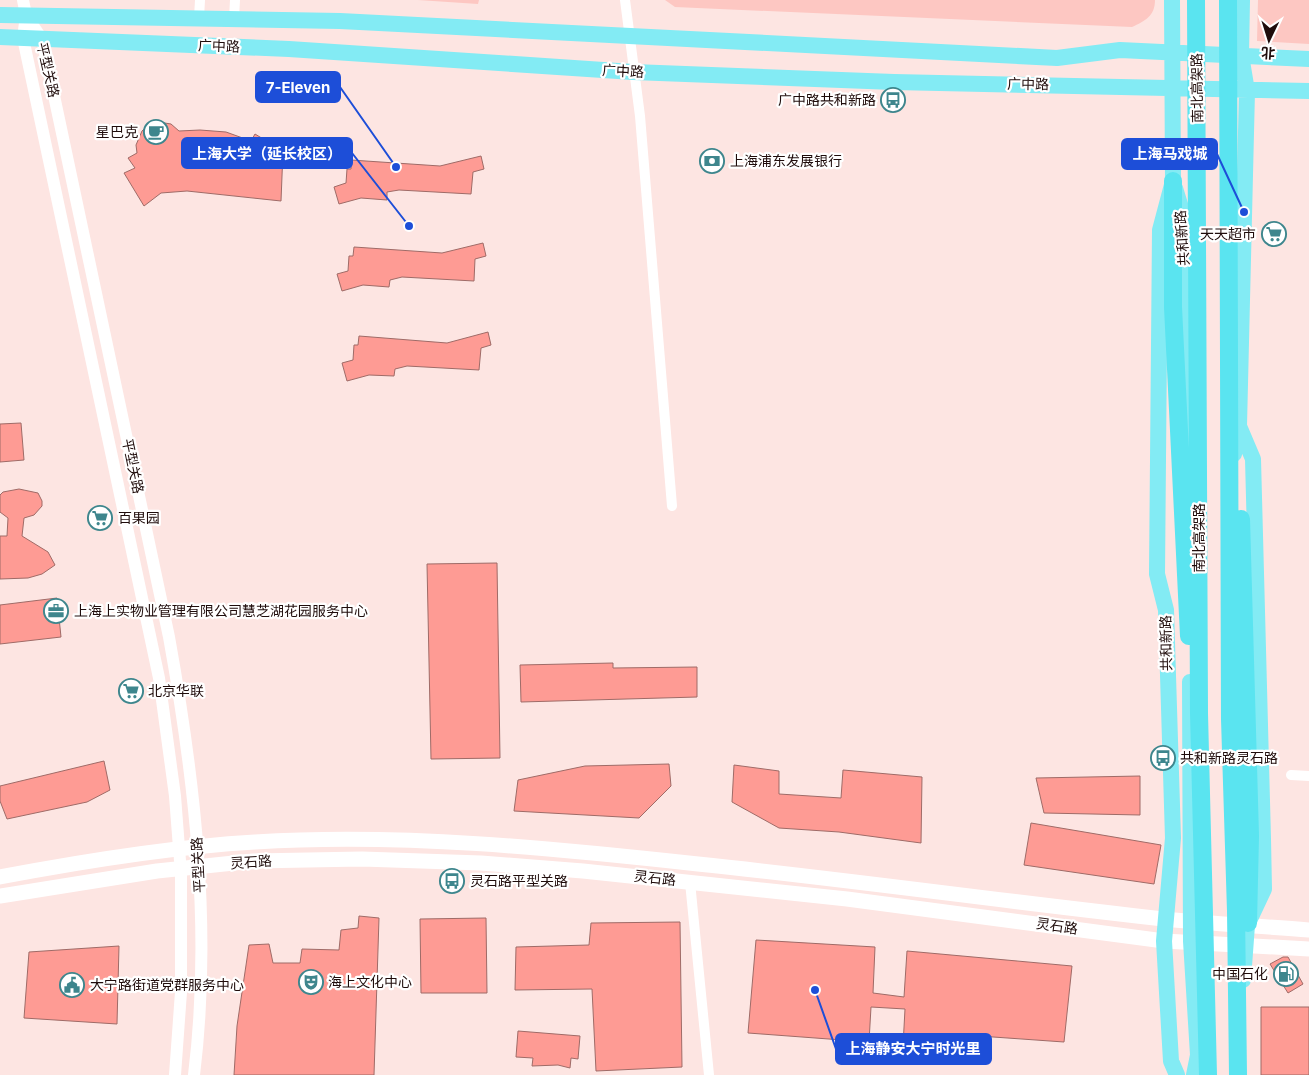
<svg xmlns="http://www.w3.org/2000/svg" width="1309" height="1075" viewBox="0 0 1309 1075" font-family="Inter,'Noto Sans SC',sans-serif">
<rect width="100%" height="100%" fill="#fde5e2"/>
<path fill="#fdc7c2" d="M418 0H479L478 4Z
M665 0H1155C1155 16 1145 21 1132 27L675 7Z
M1258 0H1309V44L1257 41Z"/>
<path fill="#fe9b94" stroke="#9f6b67" d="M152 121 171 124 179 131 200 130 226 132 251 141 255 134 283 151 281 201 187 191 161 193 144 206 124 173 135 168 128 158 137 153 136 145 142 131Z
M481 156 484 169 473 172 471 194 399 190 387 192V200L361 198 339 204 334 187 346 183 347 169H351V160L440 166Z
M483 243 486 256 475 259 474 281 402 277 390 280 389 287 363 285 342 291 337 274 348 271 349 256H353L354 247 442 253Z
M488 332 491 345 481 348 479 370 407 366 395 369 394 376 369 375 347 381 342 363 353 360 354 345H358L359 336 447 343Z
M21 423 24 460 0 462V424Z
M19 489 38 493 42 501V506L34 515 24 518 22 536 48 552 55 565 42 574 28 578 0 579V536H7L8 518 0 512V495L3 492Z
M497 563 500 758 431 759 427 564Z
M57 598 61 637 0 644V605Z
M613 663V668L697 667V697L521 702 520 665Z
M104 761 110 790 87 802 7 819 0 801V786Z
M669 764 671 786 639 818 514 811 518 780 585 766Z
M734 765 779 771V794L841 798 843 770 922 777 921 843 839 832 779 828 732 802Z
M1140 776V815L1044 813 1036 778Z
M1031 823 1161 845 1154 884 1024 865Z
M359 916 379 918 374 1075H234L237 1026 249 945 269 944 273 963H300L302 949 339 950 341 930 358 928Z
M486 918 487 993H421L420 919Z
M680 922 682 1067 596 1071 592 989 515 990 516 947 589 945 591 923Z
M756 940 875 947 873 993 904 997 907 951 1072 966 1064 1042 979 1036 977 1051 903 1046 905 1009 871 1007 869 1042 748 1033Z
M119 946 117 1024 24 1018 29 952Z
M1283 957H1288L1303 984 1288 993 1270 964Z
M1261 1007H1309V1075H1261Z
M518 1031 580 1036 578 1059 571 1058 570 1068 558 1065 532 1066 533 1058 516 1057Z"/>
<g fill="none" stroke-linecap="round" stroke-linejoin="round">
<path stroke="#fff" stroke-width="10" d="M625 0 640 116 672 506
M199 18 200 0
M234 19 235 0
M1291 775 1309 776
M690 882 709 1075"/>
<path stroke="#fff" stroke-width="12" d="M23 0 26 15 23 38 159 678 175 796 181 874V992L175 1075
M26 15 42 39 169 637C195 781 212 929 194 1075"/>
<path stroke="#fff" stroke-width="15" d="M0 877C84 861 170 847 255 842 403 833 551 848 698 864 853 880 1008 902 1164 919 1212 924 1261 926 1309 930
M0 896 157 871 253 861 362 859 481 863 583 871 847 899 1164 941 1309 949"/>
<path stroke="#83ebf4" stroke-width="16" d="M1172 0 1173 181 1160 230 1157 574 1166 610 1173 838 1164 941 1171 1061 1177 1075
M0 15 340 21 1057 58 1120 50 1309 59
M0 37 289 49 633 72 894 82 1309 91
M1175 188 1183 214 1190 457
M1239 426 1253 459 1263 839 1264 889 1248 923
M1234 454 1239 426 1247 91 1241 55 1242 0
M1190 682 1191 941 1198 1055 1194 1075
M1243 910 1247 925 1243 980"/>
<path stroke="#5ae4f0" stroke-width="18" d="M1196 0 1199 713 1208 1075
M1228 0 1230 719 1236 911 1238 1075
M1173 181V307L1189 636
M1241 519 1250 836 1248 923"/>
</g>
<defs>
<symbol id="bus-ring" viewBox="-11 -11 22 22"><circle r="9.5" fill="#fff" stroke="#3e868d" stroke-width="1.5"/><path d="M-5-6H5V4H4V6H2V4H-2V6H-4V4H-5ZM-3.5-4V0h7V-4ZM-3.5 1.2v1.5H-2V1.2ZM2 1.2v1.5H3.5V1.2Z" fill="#3e868d"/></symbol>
<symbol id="cafe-ring" viewBox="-11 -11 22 22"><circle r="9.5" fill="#fff" stroke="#3e868d" stroke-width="1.5"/><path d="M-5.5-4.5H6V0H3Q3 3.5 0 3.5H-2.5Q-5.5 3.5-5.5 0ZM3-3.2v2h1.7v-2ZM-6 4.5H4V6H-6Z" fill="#3e868d"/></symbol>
<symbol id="bank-ring" viewBox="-11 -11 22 22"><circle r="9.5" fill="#fff" stroke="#3e868d" stroke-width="1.5"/><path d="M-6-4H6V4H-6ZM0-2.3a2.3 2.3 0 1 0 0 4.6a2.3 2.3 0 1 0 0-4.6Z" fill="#3e868d"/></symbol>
<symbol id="supermarket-ring" viewBox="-11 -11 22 22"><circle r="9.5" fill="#fff" stroke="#3e868d" stroke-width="1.5"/><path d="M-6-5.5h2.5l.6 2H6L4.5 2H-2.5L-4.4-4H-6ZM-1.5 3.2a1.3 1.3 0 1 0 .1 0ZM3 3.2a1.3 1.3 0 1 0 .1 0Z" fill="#3e868d"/></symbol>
<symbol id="office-ring" viewBox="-11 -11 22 22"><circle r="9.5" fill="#fff" stroke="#3e868d" stroke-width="1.5"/><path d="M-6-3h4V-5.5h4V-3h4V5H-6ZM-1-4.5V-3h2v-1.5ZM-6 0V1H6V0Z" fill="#3e868d"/></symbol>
<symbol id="fuel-ring" viewBox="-11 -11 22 22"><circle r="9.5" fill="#fff" stroke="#3e868d" stroke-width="1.5"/><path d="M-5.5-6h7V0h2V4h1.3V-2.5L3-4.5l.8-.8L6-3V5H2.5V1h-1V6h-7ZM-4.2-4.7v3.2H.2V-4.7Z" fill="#3e868d"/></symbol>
<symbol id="theatre-ring" viewBox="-11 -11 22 22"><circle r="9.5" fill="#fff" stroke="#3e868d" stroke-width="1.5"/><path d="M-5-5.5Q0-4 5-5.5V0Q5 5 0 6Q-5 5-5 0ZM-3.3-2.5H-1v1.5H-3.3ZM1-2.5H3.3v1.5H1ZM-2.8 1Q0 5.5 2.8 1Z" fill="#3e868d"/></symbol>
<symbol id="civic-ring" viewBox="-11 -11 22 22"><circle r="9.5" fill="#fff" stroke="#3e868d" stroke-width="1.5"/><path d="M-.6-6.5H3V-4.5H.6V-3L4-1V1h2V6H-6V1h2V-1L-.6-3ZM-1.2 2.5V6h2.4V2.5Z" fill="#3e868d"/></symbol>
</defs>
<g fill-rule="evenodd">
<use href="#bus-ring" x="879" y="86" width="28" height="28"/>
<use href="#cafe-ring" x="142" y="118" width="28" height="28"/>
<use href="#bank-ring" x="698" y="147" width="28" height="28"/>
<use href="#supermarket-ring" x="1260" y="220" width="28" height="28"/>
<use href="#supermarket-ring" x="86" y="504" width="28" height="28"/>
<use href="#office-ring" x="42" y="597" width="28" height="28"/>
<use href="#supermarket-ring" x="117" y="677" width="28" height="28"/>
<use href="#bus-ring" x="1149" y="744" width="28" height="28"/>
<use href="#bus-ring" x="438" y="867" width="28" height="28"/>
<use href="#fuel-ring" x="1272" y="960" width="28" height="28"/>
<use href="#theatre-ring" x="297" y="968" width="28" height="28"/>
<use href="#civic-ring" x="58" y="971" width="28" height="28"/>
</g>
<g text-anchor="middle" stroke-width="4.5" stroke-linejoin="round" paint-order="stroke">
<g font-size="14" fill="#1f0c0b" stroke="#fff">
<text transform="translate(219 46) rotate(2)" y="5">广中路</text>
<text transform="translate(48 70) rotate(77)" y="5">平型关路</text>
<text transform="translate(623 71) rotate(3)" y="5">广中路</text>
<text transform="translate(1028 84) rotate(1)" y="5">广中路</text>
<text transform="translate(1197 88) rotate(-91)" y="5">南北高架路</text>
<text transform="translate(1182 238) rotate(-94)" y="5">共和新路</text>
<text transform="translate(133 466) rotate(78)" y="5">平型关路</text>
<text transform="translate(1199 538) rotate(-90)" y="5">南北高架路</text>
<text transform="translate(1166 643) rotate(-91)" y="5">共和新路</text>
<text transform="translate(251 862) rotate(-4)" y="5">灵石路</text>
<text transform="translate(198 865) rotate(-93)" y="5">平型关路</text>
<text transform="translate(655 878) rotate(6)" y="5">灵石路</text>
<text transform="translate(1057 926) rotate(8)" y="5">灵石路</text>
</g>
<g font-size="14" fill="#1f0c0b" stroke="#fff" text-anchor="start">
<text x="876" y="105" text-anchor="end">广中路共和新路</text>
<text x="138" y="137" text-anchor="end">星巴克</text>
<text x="730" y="166">上海浦东发展银行</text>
<text x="1256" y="239" text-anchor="end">天天超市</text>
<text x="118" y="523">百果园</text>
<text x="74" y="616">上海上实物业管理有限公司慧芝湖花园服务中心</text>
<text x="148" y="696">北京华联</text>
<text x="1180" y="763">共和新路灵石路</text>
<text x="470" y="886">灵石路平型关路</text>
<text x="1268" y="979" text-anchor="end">中国石化</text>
<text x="328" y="987">海上文化中心</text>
<text x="90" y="990">大宁路街道党群服务中心</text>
</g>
</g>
<path fill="none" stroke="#1d4ed8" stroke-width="2" d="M396 167L340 87M409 226L352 153M1244 212L1217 154M815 990L836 1049"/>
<g fill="#1d4ed8" stroke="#fff" stroke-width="2">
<circle cx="396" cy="167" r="5"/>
<circle cx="409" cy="226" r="5"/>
<circle cx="1244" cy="212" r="5"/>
<circle cx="815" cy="990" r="5"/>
</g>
<g fill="#1d4ed8" stroke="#1d4ed8" stroke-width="2">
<rect x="256" y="72" width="84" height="30" rx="5"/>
<rect x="182" y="138" width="170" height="30" rx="5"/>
<rect x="1122" y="139" width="95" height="30" rx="5"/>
<rect x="836" y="1034" width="155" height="30" rx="5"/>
</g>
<g font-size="15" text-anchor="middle" font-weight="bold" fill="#fff">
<text x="298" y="93">7-Eleven</text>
<text x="267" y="159">上海大学（延长校区）</text>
<text x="1170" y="159">上海马戏城</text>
<text x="913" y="1054">上海静安大宁时光里</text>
</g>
<g transform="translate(1269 40) rotate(184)" stroke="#ffffff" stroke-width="4" paint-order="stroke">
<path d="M0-4L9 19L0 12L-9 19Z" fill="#1f0c0b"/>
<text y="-8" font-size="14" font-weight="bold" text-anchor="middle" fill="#1f0c0b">北</text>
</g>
</svg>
